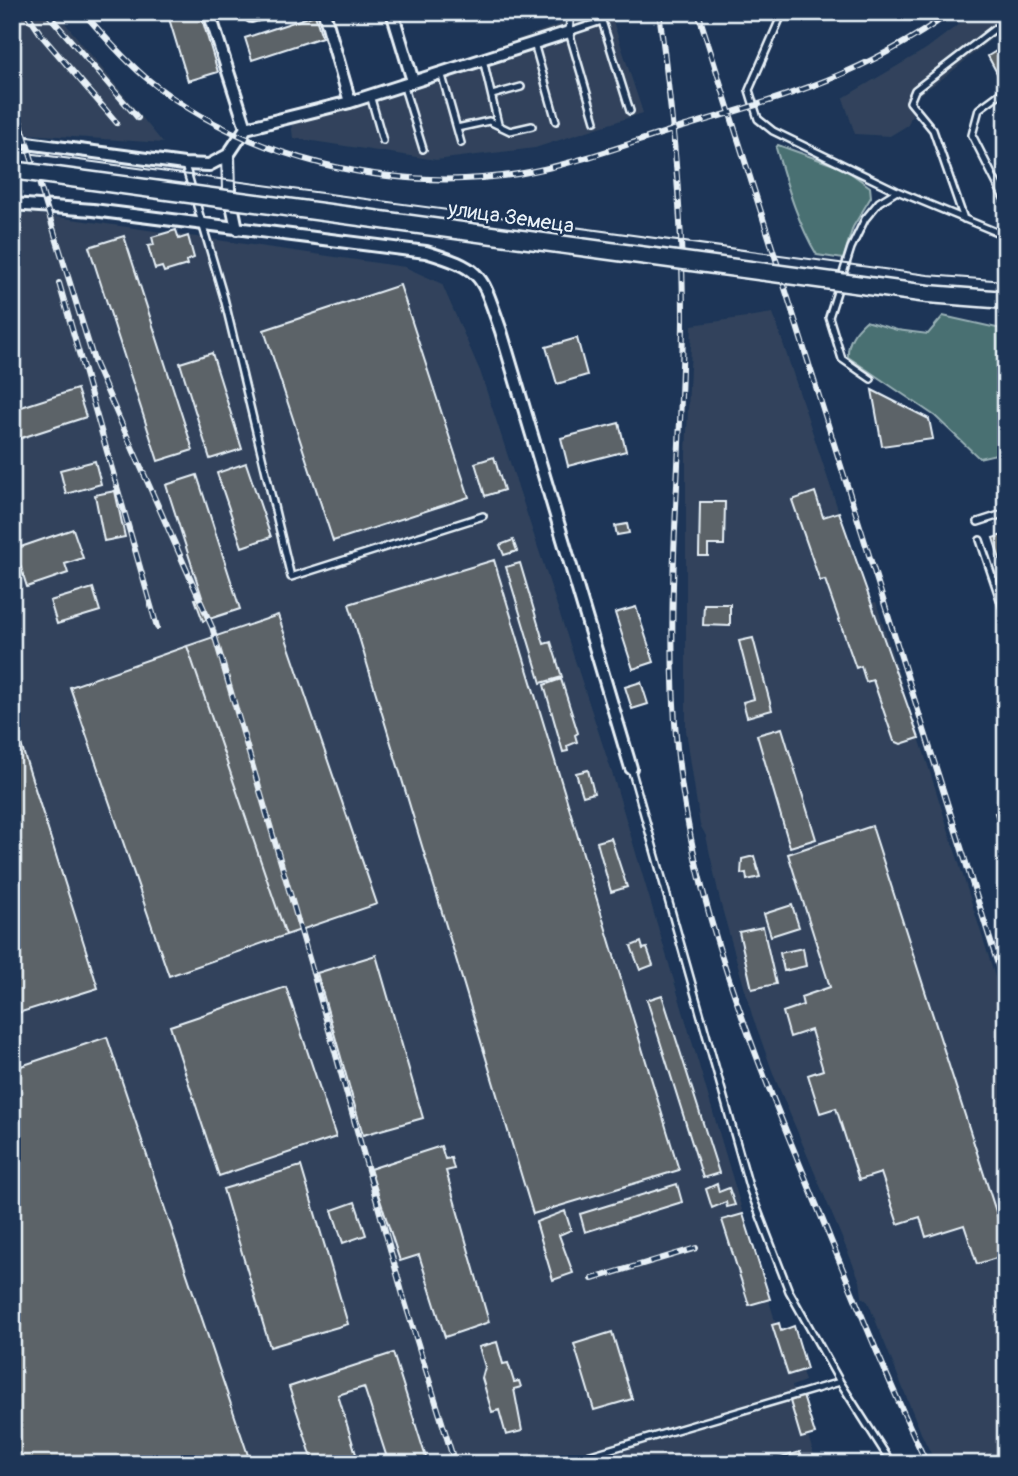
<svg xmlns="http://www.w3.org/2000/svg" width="1018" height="1476" viewBox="0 0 1018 1476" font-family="Pangolin,sans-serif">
<rect width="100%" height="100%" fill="#1d3557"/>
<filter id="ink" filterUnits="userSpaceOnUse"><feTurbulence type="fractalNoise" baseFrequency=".0143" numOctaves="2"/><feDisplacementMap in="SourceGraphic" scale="14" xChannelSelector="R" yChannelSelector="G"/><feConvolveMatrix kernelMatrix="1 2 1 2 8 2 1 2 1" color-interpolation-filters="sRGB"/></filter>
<g filter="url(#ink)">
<path fill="#30435c" d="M12 12H56L163 143 12 133Z
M568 12H610L643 113 535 148 436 160 293 138 291 123 313 112 569 21Z
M975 12H1006V27L950 73 919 95 908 125 890 136 855 134 843 98 926 49Z
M12 213 37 214 405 267 442 284 480 371 614 779 781 1341 791 1338 805 1381 792 1386 817 1464H12Z
M773 313 869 603 876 602 1006 1011V1464H936L921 1433 868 1302 862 1297 860 1281 774 1076 752 1015 721 905 706 836 700 825 686 730V453L692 325Z"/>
<path fill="#496f72" stroke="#98b0b5" stroke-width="2" d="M778 145 845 169 870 187 871 197 853 227 843 259 817 255C797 222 787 185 776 148Z
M943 316 1006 330 1005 452 979 458 935 416 848 357C847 341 855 331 866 321L897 330 928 334Z"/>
<path fill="#5c6368" stroke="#e8f1f8" stroke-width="2" d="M167 12H200L218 72 188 81Z
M457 12H473L474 15 459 19Z
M315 15 322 37 252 60 245 38Z
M1006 45V90L988 56Z
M176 230 179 239 188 236 194 258 186 261 187 265 164 272 162 267 155 269 148 246 154 245 152 237Z
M124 236 193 450 158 461 89 247Z
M400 285 469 497 333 541 264 330Z
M577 338 587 375 557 384 546 347Z
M212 353 242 449 210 459 180 363Z
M12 386 19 407 12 409Z
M77 389 86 417 12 441V410Z
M872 390 929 419 933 439 882 446Z
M619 423 626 451 568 466 561 438Z
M494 457 504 490 485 496 475 463Z
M95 461 101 484 66 494 60 470Z
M246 463 271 537 242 547 217 473Z
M197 475 240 609 203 621 195 599 202 597 166 485Z
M115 491 125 537 104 541 95 495Z
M815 492 823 517 839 512 919 738 901 744 894 741 873 680 866 682 861 666 856 668 825 580 820 581 792 500Z
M700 502H725L724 545H708V556H699Z
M627 524 629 533 617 535 615 526Z
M73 529 83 558 65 564 68 573 27 587 15 549Z
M1006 534V578L993 538Z
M513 540 517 551 504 555 500 545Z
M494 560 679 1170 533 1214 349 604Z
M520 563 544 644 551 642 562 677 541 683 506 567Z
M93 588 100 611 57 624 50 601Z
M704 604H730V626L703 625Z
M636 607 654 662 633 669 615 613Z
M278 615 377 904 286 935 187 646Z
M753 638 772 710 747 717 743 702 754 699 739 641Z
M187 646 286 935 169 976 70 687Z
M561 679 578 733 575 735 577 742 567 746 568 751 563 752 544 685Z
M641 682 648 704 632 709 625 687Z
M12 716 98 988 12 1015Z
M782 728 816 839 790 847 757 735Z
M588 770 594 793 583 796 576 773Z
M1006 810V843H1004L995 813Z
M872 826 1006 1243V1255L977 1264 964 1225 926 1237 920 1217 898 1224 881 1173 859 1180 836 1108 820 1113 808 1075 823 1070 811 1030 790 1037 783 1012 803 1005 801 997 830 987 788 854Z
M611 838 627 887 611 892 597 842Z
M754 856 760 877 747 880 746 873 741 874 742 859Z
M792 905 799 927 771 936 764 914Z
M763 927 776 984 752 989 739 932Z
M641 942 643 949 647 948 653 965 640 970 631 946Z
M803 948 806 966 784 971 780 953Z
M376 955 423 1118 363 1135 317 973Z
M286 987 336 1137 219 1176 170 1026Z
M662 995 719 1173 703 1178 647 1000Z
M107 1037 251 1464H12V1069Z
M441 1146 445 1159 451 1158 454 1169 446 1171 489 1322 445 1337 419 1255 400 1261 370 1169Z
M301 1166 348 1324 270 1347 223 1189Z
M677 1184 682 1202 585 1232 580 1214Z
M717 1184 719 1192 729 1188 735 1205 727 1207 726 1202 712 1208 706 1189Z
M355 1202 366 1235 343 1243 332 1210Z
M565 1211 571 1230 559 1235 573 1273 553 1280 536 1222Z
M743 1214 770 1299 749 1305 722 1220Z
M779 1323 781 1331 794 1326 807 1369 788 1375 772 1325Z
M612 1332 632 1399 594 1410 574 1344Z
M497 1342 503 1364 508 1363 514 1382 519 1381 521 1387 514 1389 522 1431 506 1435 499 1410 492 1412 482 1378 485 1367 479 1347Z
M393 1353 428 1464H389L364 1387 338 1395 359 1464H314L289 1387Z
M803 1396 815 1434 801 1438 790 1401Z
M800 1452 803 1464H762Z"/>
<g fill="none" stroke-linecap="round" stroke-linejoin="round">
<defs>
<path id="lane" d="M571 12 569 32 595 121
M783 12 749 90 758 119 773 131 897 191 1006 236
M569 32 602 21 630 111
M534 43 556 121
M483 59 498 124
M441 72 461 143
M403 84 423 149
M1002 92 979 109 972 135 1006 202
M370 95 383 141
M492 95 521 87
M457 128 489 121 510 131 532 126
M185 165 224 298 291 577 483 516
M964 219 933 130 910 102 915 90 1006 20
M871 379 842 359 829 317 851 248 865 219 879 202 897 191
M978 522 1006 513
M980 540 1005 614
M631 768 750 1190 789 1291 840 1382 892 1464
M578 1464 577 1459 840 1382"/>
<path id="street" d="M209 12 246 128 228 155 229 190 237 229
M324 12 350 102
M392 12 413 81
M251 16 265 12
M246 128 350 102 569 32
M12 141 184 164 209 165 228 155
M12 204 93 210 426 252C485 270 481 275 501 331L631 768"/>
<path id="primary" d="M928 294 1006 300"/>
</defs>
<use href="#lane" stroke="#e8f1f8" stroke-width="10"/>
<use href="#street" stroke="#e8f1f8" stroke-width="16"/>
<use href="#primary" stroke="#e8f1f8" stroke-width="21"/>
<use href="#lane" stroke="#1d3557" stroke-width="5"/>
<use href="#street" stroke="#1d3557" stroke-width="10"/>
<use href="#primary" stroke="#1d3557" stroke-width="16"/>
<path stroke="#e8f1f8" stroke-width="2" d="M12 151 928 275 1006 281"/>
<defs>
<path id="rail" d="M26 12 42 36 117 123
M46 12 138 118
M83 12C103 35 122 57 145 77 246 160 391 193 518 174 575 165 631 142 686 126 785 97 866 74 951 12
M659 12C673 115 683 216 683 320 682 463 664 605 677 748 692 903 753 1052 812 1194 849 1284 885 1375 927 1464
M698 12 1006 990
M12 95 95 364 212 627 310 962 404 1299 455 1464
M59 283 157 627
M592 1279 696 1248"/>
</defs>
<use href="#rail" stroke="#e8f1f8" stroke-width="6"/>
<use href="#rail" stroke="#1d3557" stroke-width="3.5" stroke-dasharray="10" stroke-linecap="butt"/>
<defs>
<path id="primary-bridge" d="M12 170 928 294"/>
</defs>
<use href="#primary-bridge" stroke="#e8f1f8" stroke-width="21" stroke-linecap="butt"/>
<use href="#primary-bridge" stroke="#1d3557" stroke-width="16"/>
</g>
</g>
<g text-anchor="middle" stroke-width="5" stroke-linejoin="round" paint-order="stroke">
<g font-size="21" fill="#e8f1f8" stroke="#1d3557">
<text transform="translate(511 217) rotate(8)" y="7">улица Земеца</text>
</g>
</g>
<rect width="1018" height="1476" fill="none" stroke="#1d3557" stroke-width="42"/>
<rect x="21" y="21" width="976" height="1434" fill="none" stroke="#e8f1f8" stroke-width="2.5" filter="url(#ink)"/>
</svg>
